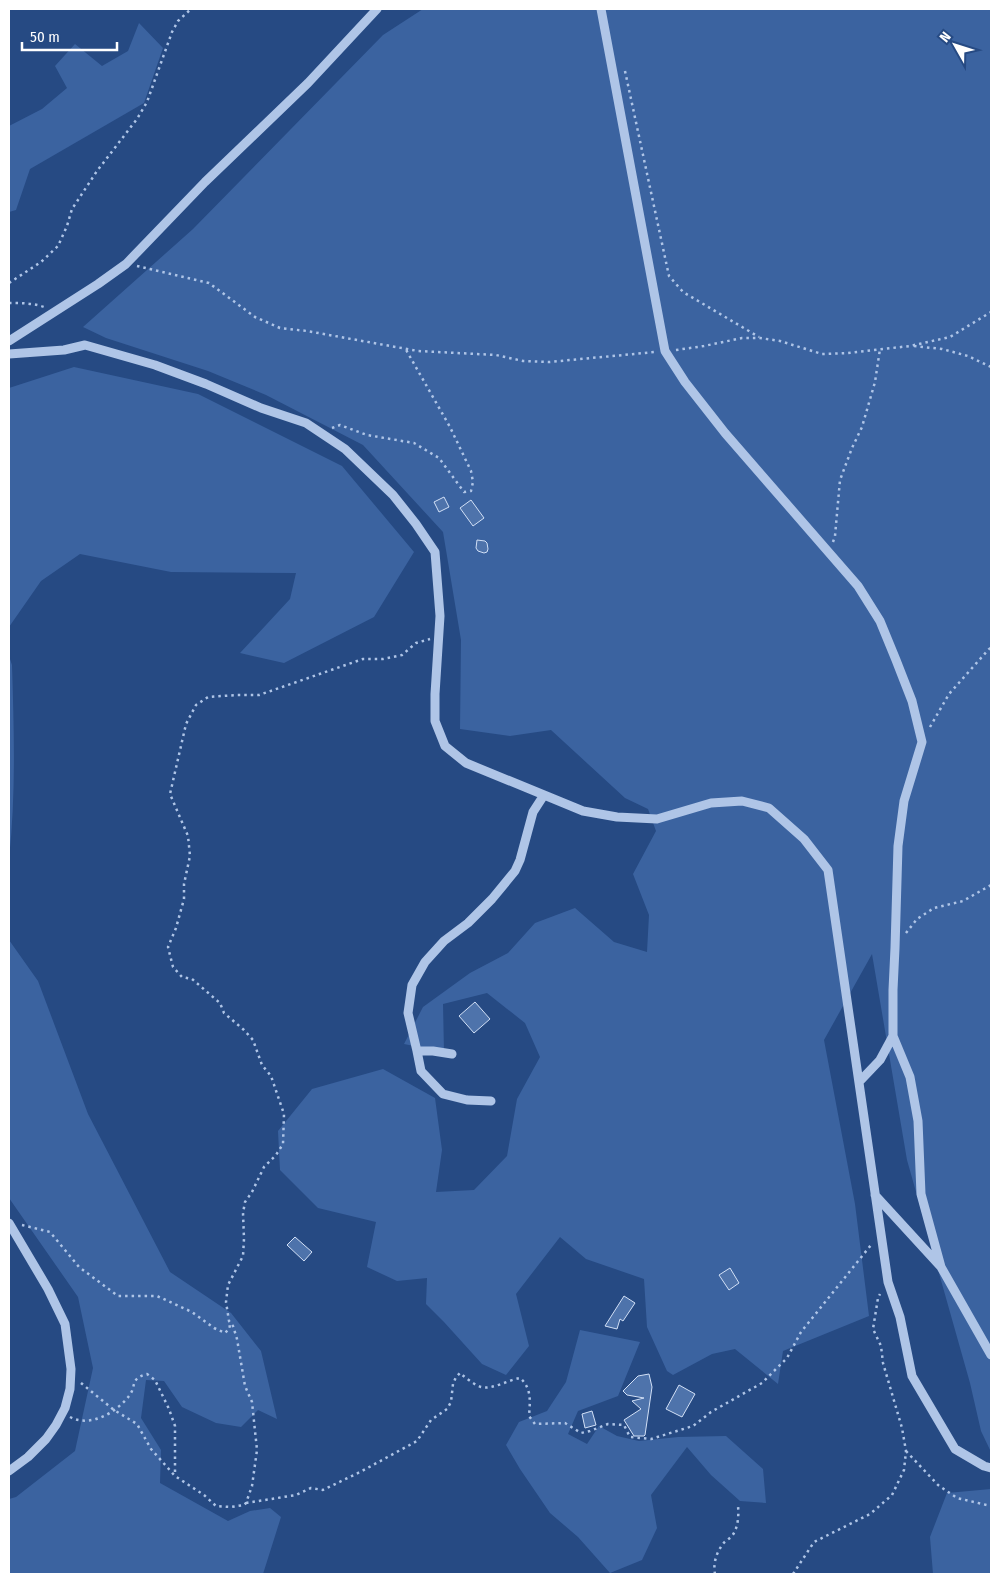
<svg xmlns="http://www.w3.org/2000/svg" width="1000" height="1583" viewBox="0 0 1000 1583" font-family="'Fira Sans Condensed',sans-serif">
<rect width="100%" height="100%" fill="#264a83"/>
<path fill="#3b63a0" d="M423 9H991V1452L981 1431 970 1383 907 1160 872 954 824 1040 855 1204 869 1316 783 1351 778 1384 735 1349 712 1354 673 1375 667 1371 647 1327 644 1279 586 1259 560 1237 516 1294 529 1346 506 1375 482 1364 444 1322 426 1304 427 1278 397 1281 367 1267 376 1222 318 1208 280 1170 278 1131 312 1089 383 1069 435 1098 442 1150 436 1192 474 1190 507 1156 517 1099 540 1057 525 1023 487 993 443 1004 444 1052 404 1044 423 1007 470 973 508 953 535 923 575 908 614 942 647 952 649 915 633 874 656 831 648 809 625 798 551 730 510 736 460 729 461 640 443 532 363 445 266 395 208 371 106 338 83 327 193 229 383 35Z
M139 23 163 48 144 103 30 169 16 210 9 212V126L42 109 67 88 55 66 75 44 102 66 128 51Z
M74 367 198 394 342 466 414 552 374 617 284 663 240 653 290 599 296 573 171 572 80 554 41 581 9 627V388Z
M9 656 12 665C14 730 16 795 9 859Z
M9 940 38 981 88 1114 170 1272 231 1313 261 1351 277 1419 258 1410 241 1427 216 1423 182 1407 164 1381 146 1380 141 1418 161 1450 160 1483 228 1521 250 1511 270 1508 281 1517 263 1574H9V1499L16 1497 75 1451 93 1368 78 1297 9 1198Z
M580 1330 640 1342 618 1396 578 1411 568 1434 587 1444 599 1426 617 1436 639 1441 678 1437 726 1436 763 1469 766 1503 740 1501 711 1475 687 1447 651 1495 657 1528 642 1560 610 1573 578 1537 550 1513 520 1469 506 1445 519 1422 547 1411 566 1382Z
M991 1489V1574H933L930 1537 947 1493Z"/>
<path fill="#4e73ab" stroke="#d2e0f6" d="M444 497 449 507 439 512 434 502Z
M471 500 484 518 473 526 460 508Z
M477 540 485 541 487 543 488 549 487 552 484 553 478 551 476 548Z
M475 1002 490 1019 474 1033 459 1016Z
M295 1237 312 1252 304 1261 287 1245Z
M730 1268 739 1283 729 1290 719 1275Z
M624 1296 635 1303 623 1321 620 1319 617 1329 605 1326Z
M649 1374 652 1387 645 1435 644 1436H634L624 1420 641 1409 632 1401 644 1398 627 1395 623 1391 638 1376Z
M679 1385 695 1394 682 1417 666 1409Z
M592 1411 596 1425 585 1428 582 1414Z"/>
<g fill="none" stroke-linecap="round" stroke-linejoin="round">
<path stroke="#afc5e7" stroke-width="2.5" stroke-dasharray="2.5 4" stroke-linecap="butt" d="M625 71 669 276 683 292 759 337
M137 266 209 283 255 317 280 328 307 331 418 351 496 355 523 361 549 362 655 352
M9 283 41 262 58 246 67 226 72 209 97 171 137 119 147 102 172 32 178 21 191 9
M9 303C21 303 33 303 44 307
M914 346 942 349 968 356 991 367
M676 350 704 346 742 338H760L780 341 822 354 848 353 910 346 950 337 991 312
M332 428 340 425 367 435 414 443 439 458 464 492 471 491 473 482 471 471 450 427 405 348
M833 542 835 536 840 480 852 448 862 427 875 382 880 349
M930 727 949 694 989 649 991 648
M906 933 917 919 934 908 963 901 991 885
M22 1225 50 1232 79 1267 118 1296H157L192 1312 214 1328 225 1333 230 1328 229 1323
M81 1383 114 1410 137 1424 151 1449 175 1476 204 1495 216 1506 231 1507 244 1505 246 1503 252 1486 257 1450 252 1402 245 1386 237 1339 233 1326 229 1321 226 1302 228 1285 243 1256 244 1239 243 1213 245 1202 252 1192 264 1167 276 1155 283 1144 284 1114 271 1076 262 1065 253 1040 244 1030 224 1013 220 1003 192 979 182 977 173 967 168 947 176 928 184 899V884L190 856 188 836 170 794 186 724 196 705 208 697 237 695H259L363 659H383L402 655 416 643 430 639
M70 1417C90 1428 117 1412 129 1396 137 1386 129 1379 147 1374L155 1380 169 1409 175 1426V1476
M906 1451 938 1485 957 1498 991 1506
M246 1503 296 1495 311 1488 323 1490 362 1471 417 1441 431 1420 447 1409 451 1402 453 1384 456 1377 460 1373C466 1378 473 1384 481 1387 492 1390 508 1380 520 1378 532 1388 530 1402 529 1416L535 1424 565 1423 581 1433 590 1431 608 1424 624 1425 630 1437 651 1439 693 1426 711 1412 762 1383 787 1358 801 1332 871 1245
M715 1574C713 1564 716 1553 723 1544 725 1541 729 1539 732 1536 738 1528 739 1516 738 1506
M793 1574 814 1542 870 1514 892 1495 904 1470 906 1451 902 1428 883 1363 881 1346 873 1329 878 1298 880 1294"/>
<path stroke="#afc5e7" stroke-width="9" d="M601 9 665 351 685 382 725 433 858 586 880 621 896 660 912 701 922 742 904 801 898 846 895 948 893 990V1036L910 1077 918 1121 921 1194 941 1267
M9 341 98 284 126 264 205 182 308 83 377 9
M9 354 64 350 85 345 155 365 206 384 261 408 306 423 345 449 393 495 416 524 435 552 440 616 435 694V721L445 746 466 763 583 811 617 817 657 819 711 803 742 801 769 808 804 839 828 870 888 1282 900 1317 912 1376 955 1449 984 1466 991 1468
M417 1051 421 1071 443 1094 467 1100 491 1101
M452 1054 433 1051H417L408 1013 412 985 425 962 444 941 468 923 492 899 515 871 520 860 533 812 544 795
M860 1081 880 1060 893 1036
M875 1195 941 1267 991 1355
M9 1223 48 1289 65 1324 71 1369 70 1389 65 1408 56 1425 46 1439 28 1457 9 1471"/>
</g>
<rect width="1000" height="1583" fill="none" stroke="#ffffff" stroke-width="20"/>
<g transform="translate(955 45) rotate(309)" stroke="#264a83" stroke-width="4" paint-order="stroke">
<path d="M0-4L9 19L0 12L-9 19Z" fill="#ffffff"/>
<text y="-8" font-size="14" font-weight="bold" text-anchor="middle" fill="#ffffff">N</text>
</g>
<path d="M22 42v8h95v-8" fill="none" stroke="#ffffff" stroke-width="2.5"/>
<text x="30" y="42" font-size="15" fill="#ffffff" stroke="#264a83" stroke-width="4" paint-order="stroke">50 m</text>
</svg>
